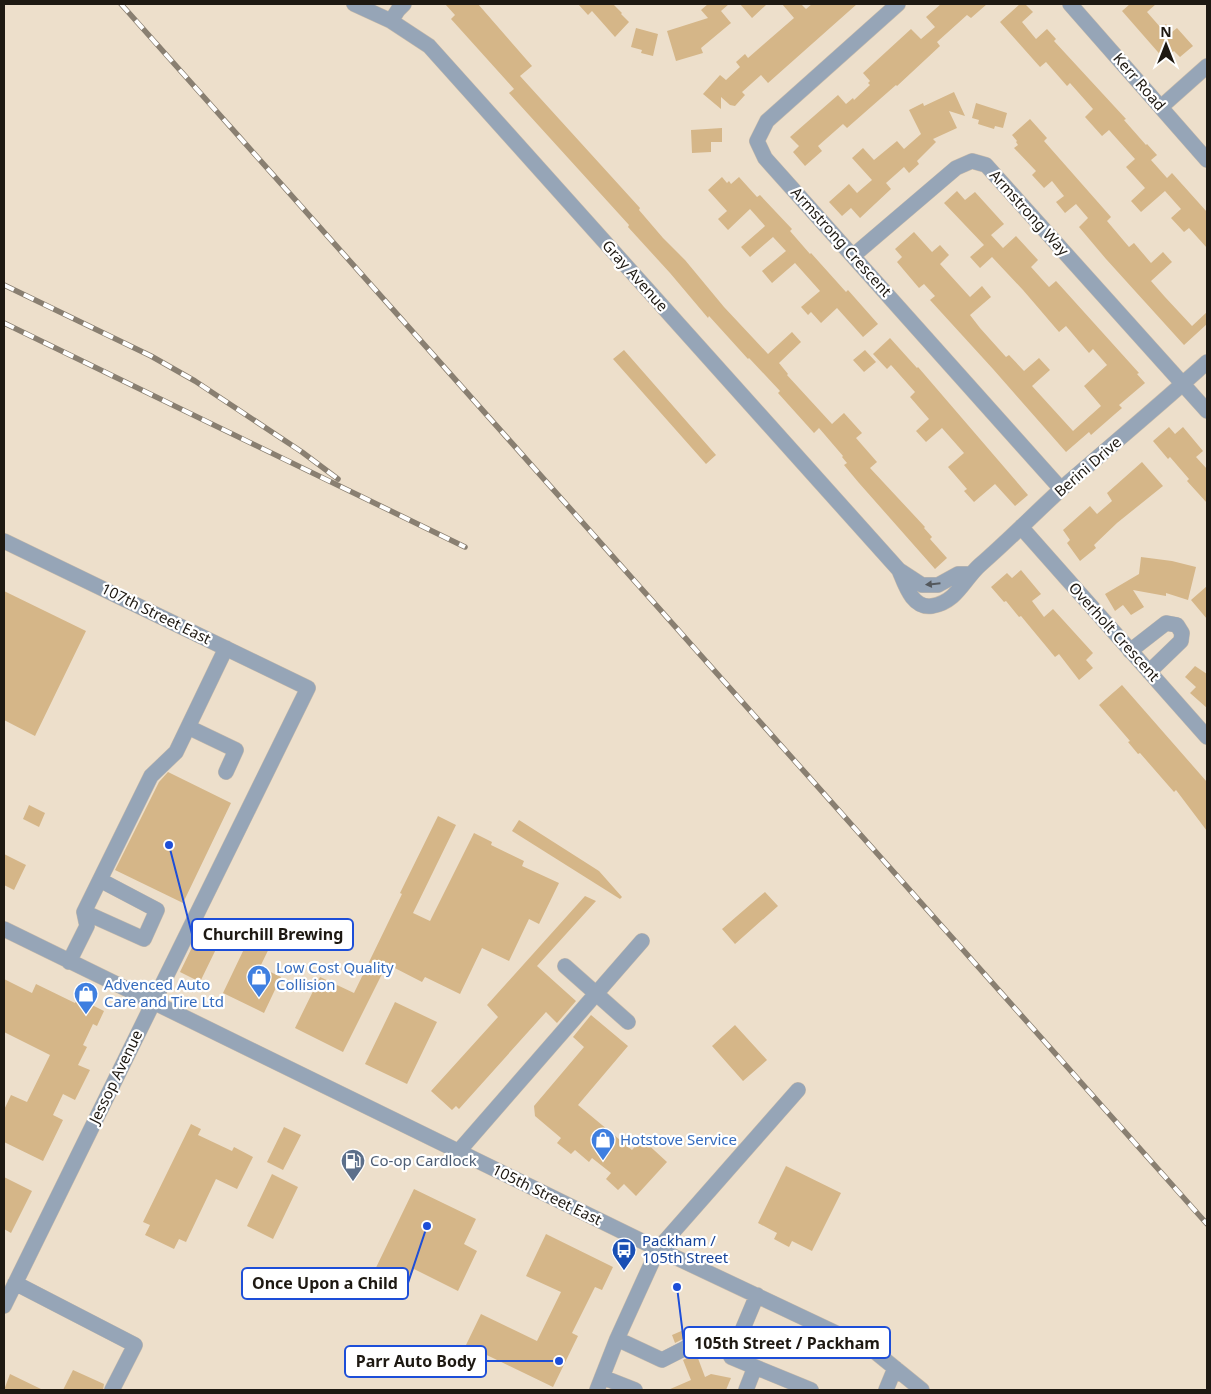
<svg xmlns="http://www.w3.org/2000/svg" width="1211" height="1394" viewBox="0 0 1211 1394" font-family="'Noto Sans',sans-serif">
<rect width="100%" height="100%" fill="#eddfcb"/>
<path fill="#d5b688" d="M445 4H478L532 66 520 76 640 208 639 210 663 238 685 260 724 307 768 354 792 332 801 342 779 363 788 374 787 375 832 424 844 413 862 433 856 438 877 462 870 468 925 527 924 528 932 537 930 539 947 558 935 569 859 483 844 465 847 463 842 457 843 456 819 428 814 433 778 393 780 391 749 358 748 359 709 316 708 318 670 273 628 227 629 225 509 93 514 89 451 19 455 15Z
M578 4H613L622 13 621 14 629 22 615 37 592 11 588 15Z
M708 4H729L721 11 731 23 701 48 703 53 676 61 667 31 708 18 701 10Z
M740 4H767L752 18Z
M782 4H801L806 9 812 4H857L768 83 761 75 742 92 745 95 735 106 730 105 721 97V109L703 94 720 75 726 80 740 67 736 62 745 54 748 58 794 18Z
M941 4H987L971 18 967 15 937 42 940 46 897 86 896 85 847 128 843 124 818 146 822 151 805 166 793 152 799 146 790 137 838 95 846 104 853 98 854 100 870 85 868 83 870 81 863 73 911 29 921 39 935 27 926 17Z
M1020 4H1025L1033 12 1022 22 1036 39 1047 29 1056 39 1054 41 1126 119 1124 120 1146 145 1147 144 1157 155 1151 160 1167 178 1172 173 1207 212V248L1189 228 1184 232 1171 218 1181 209 1165 191 1141 212 1131 201 1145 188 1126 167 1135 159 1109 130 1102 136 1085 117 1093 109 1070 83 1067 86 1046 62 1040 67 1000 22Z
M1130 4H1156L1147 12 1161 28 1166 24 1172 32 1177 28 1193 46 1180 57 1174 51 1164 59 1122 11Z
M636 28 658 34 653 56 641 53 642 50 631 47Z
M954 92 965 116 949 111 957 128 933 139 936 142 917 161 919 164 909 173 904 167 886 183 891 189 860 218 851 208 842 216 829 202 849 184 857 193 872 180 852 158 863 148 874 160 897 141 904 149 921 134 909 110 923 103 924 106Z
M976 103 1007 113 1003 128 995 126 994 129 978 124 979 120 972 118Z
M1030 119 1047 138 1044 141 1111 217 1107 221 1129 247 1134 243 1151 263 1163 252 1172 262 1151 281 1165 297 1192 326 1207 312V324L1184 345 1106 259 1079 227 1088 218 1076 204 1065 213 1056 202 1064 196 1052 181 1044 188 1032 175 1036 171 1014 148 1018 145 1016 142 1017 141 1012 135Z
M722 128V142H711V152L692 153 691 130Z
M722 177 727 183 729 181 731 184 739 177 757 197 760 195 792 229 790 231 810 254 811 253 846 292 848 290 878 324 863 337 837 308 821 323 811 312 808 315 801 307 820 291 795 263 772 283 762 271 786 251 773 237 750 257 741 247 765 226 750 209 728 230 718 219 727 211 708 190Z
M957 191 965 200 975 192 1004 224 991 235 1003 248 1016 236 1038 260 1031 267 1049 287 1056 281 1139 373 1137 374 1145 383 1119 405 1122 408 1115 414 1091 435 1089 432 1066 452 993 369 930 300 935 296 924 284 919 288 897 262 902 257 895 249 914 232 932 252 940 245 949 255 940 264 970 297 982 286 991 297 970 315 980 328 1006 357 1009 355 1024 371 1039 358 1050 370 1032 386 1073 431 1101 406 1084 386 1107 365 1093 349 1089 353 1066 326 1059 332 1023 290 992 257 980 268 970 257 984 245 944 203Z
M890 338 917 368 918 367 1028 495 1015 506 995 484 974 502 964 491 967 489 948 467 964 453 942 428 926 442 916 431 929 419 910 397 915 392 891 365 887 369 873 354Z
M624 350 716 455 706 464 613 359Z
M865 350 876 362 864 372 853 360Z
M1169 427 1175 434 1183 427 1203 451 1196 457 1207 469V503L1187 481 1189 479 1170 457 1168 459 1153 441Z
M1142 462 1163 486 1117 523 1094 545 1096 548 1080 561 1067 543 1070 540 1063 530 1090 506 1097 514 1112 501 1107 493Z
M1141 557 1172 561 1196 567 1188 600 1166 593V596L1133 590 1144 607 1131 615 1123 605 1115 611 1105 594 1139 574Z
M1021 570 1041 594 1032 601 1044 617 1053 609 1093 653 1086 660 1093 668 1079 680 1059 654 1055 657 1021 616 1019 617 1006 601 1004 602 991 587 1007 573 1012 578Z
M1207 586V619L1191 600Z
M4 591 86 631 35 736 4 720Z
M1195 666 1207 674V708L1190 693 1196 687 1185 677Z
M1122 685 1207 782V831L1176 790 1174 792 1140 753 1138 754 1128 742 1130 741 1099 705Z
M168 772 231 803 183 903 115 870 159 782Z
M29 805 45 813 39 827 23 819Z
M438 816 456 825 413 913 430 921 474 833 492 842 491 845 524 861 522 866 559 883 539 924 529 919 509 961 482 948 460 994 425 977 422 982 387 964 343 1052 295 1028 320 977 354 993 402 894 400 893Z
M519 820 599 871 622 897 620 899 512 831Z
M4 854 26 865 14 890 4 885Z
M765 892 778 906 735 944 722 929Z
M585 896 596 901 537 966 576 1001 557 1023 546 1012 459 1109 456 1106 452 1110 431 1091 498 1017 487 1005Z
M255 926 275 936 260 967 281 977 264 1013 223 993Z
M198 935 218 945 200 982 180 972Z
M4 979 32 993 36 984 75 1003 78 998 104 1011 97 1026 93 1024 83 1045 87 1047 78 1065 90 1070 75 1100 63 1094 53 1115 63 1120 43 1161 4 1142V1110L11 1095 27 1102 50 1055 4 1032Z
M395 1002 437 1022 407 1084 365 1064Z
M591 1015 628 1046 578 1105 632 1150 642 1139 667 1162 636 1196 624 1184 618 1190 606 1179 611 1173 592 1158 589 1162 575 1150 571 1154 557 1143 561 1138 535 1116 534 1106 584 1047 573 1037Z
M735 1025 767 1060 743 1081 712 1046Z
M191 1124 201 1129 198 1135 232 1151 234 1147 253 1157 237 1189 216 1179 186 1242 179 1239 174 1249 145 1235 150 1225 143 1222Z
M284 1127 301 1135 283 1170 267 1162Z
M786 1166 841 1193 812 1251 792 1241 789 1247 774 1239 777 1233 758 1223Z
M272 1174 298 1187 273 1239 247 1226Z
M4 1177 32 1191 11 1233 4 1229Z
M414 1189 476 1219 464 1244 477 1251 458 1291 414 1269 401 1295 370 1280Z
M546 1234 613 1267 602 1290 595 1287 572 1333 578 1336 553 1387 466 1345 481 1314 537 1341 561 1292 526 1276Z
M686 1329 689 1336 675 1343 672 1335Z
M696 1353 705 1377 711 1374 731 1378 726 1390H668L691 1380 683 1360Z
M73 1370 104 1384 103 1390H63Z
M10 1374 43 1390H4Z"/>
<g fill="none" stroke-linecap="round" stroke-linejoin="round">
<defs>
<path id="minor" d="M354 4 391 21 429 46 899 570 922 585H938L958 574H970
M898 4 767 121 757 141 765 158 1061 489
M1070 4 1207 160
M391 21 398 10 404 4
M1161 107 1207 66
M854 255 956 168 972 161 986 165 1207 411
M1021 527 1207 737
M4 541 308 688 4 1306
M899 570C905 584 912 609 932 606 957 602 964 579 980 565 1011 538 1039 509 1069 482 1115 442 1162 403 1207 362
M1130 651 1166 623 1177 625 1182 633 1181 641 1149 672
M188 727 236 750 226 772
M84 912 144 939 157 910 100 880
M4 929 658 1249 874 1351 922 1390
M69 962 87 926 84 912 151 776 176 752 226 648
M565 966 628 1022
M458 1152 642 941
M15 1283 135 1345 112 1390
M617 1339 662 1360 709 1336 735 1348
M755 1367 731 1357 757 1295
M602 1377 635 1390
M597 1390 617 1339 658 1249 798 1090
M746 1390 755 1367 811 1390
M886 1390 895 1368"/>
</defs>
<use href="#minor" stroke="#c8bbaa" stroke-width="16"/>
<use href="#minor" stroke="#96a5b7" stroke-width="15"/>
<defs>
<path id="rail" d="M121 4 1207 1224
M4 285 151 356 195 381 302 452 338 479
M4 323 465 547"/>
</defs>
<use href="#rail" stroke="#897f71" stroke-width="5.5"/>
<use href="#rail" stroke="#fff" stroke-width="4" stroke-dasharray="11" stroke-linecap="butt"/>
</g>
<defs><path id="oneway-solid" d="M-6-.8H1V-3.2L6.5 0L1 3.2V.8H-6Z" transform="scale(1.25)"/></defs>
<use fill="#54585c" href="#oneway-solid" transform="translate(933 584) rotate(174)"/>
<defs>
<symbol id="shop-pin" viewBox="-11 -11 22 30"><path d="M0 17L-7.5 6A9.5 9.5 0 1 1 7.5 6Z" fill="#3f7fe0" stroke="#fff"/><path d="M-5-2.5h2.3a2.7 3.5 0 0 1 5.4 0H5L5.5 6h-11ZM-1.5-2.5h3a1.5 2.3 0 0 0-3 0Z" fill="#fff"/></symbol>
<symbol id="fuel-pin" viewBox="-11 -11 22 30"><path d="M0 17L-7.5 6A9.5 9.5 0 1 1 7.5 6Z" fill="#5c6f8a" stroke="#fff"/><path d="M-5.5-6h7V0h2V4h1.3V-2.5L3-4.5l.8-.8L6-3V5H2.5V1h-1V6h-7ZM-4.2-4.7v3.2H.2V-4.7Z" fill="#fff"/></symbol>
<symbol id="bus-pin" viewBox="-11 -11 22 30"><path d="M0 17L-7.5 6A9.5 9.5 0 1 1 7.5 6Z" fill="#1a4fb4" stroke="#fff"/><path d="M-5-6H5V4H4V6H2V4H-2V6H-4V4H-5ZM-3.5-4V0h7V-4ZM-3.5 1.2v1.5H-2V1.2ZM2 1.2v1.5H3.5V1.2Z" fill="#fff"/></symbol>
</defs>
<g fill-rule="evenodd">
<use href="#shop-pin" x="245" y="963" width="28" height="38"/>
<use href="#shop-pin" x="72" y="980" width="28" height="38"/>
<use href="#shop-pin" x="589" y="1126" width="28" height="38"/>
<use href="#fuel-pin" x="339" y="1147" width="28" height="38"/>
<use href="#bus-pin" x="610" y="1236" width="28" height="38"/>
</g>
<g text-anchor="middle" stroke-width="4.5" stroke-linejoin="round" paint-order="stroke">
<g font-size="15" fill="#1e1912" stroke="#fff">
<text transform="translate(1139 82) rotate(49)" y="5">Kerr Road</text>
<text transform="translate(1029 213) rotate(48)" y="5">Armstrong Way</text>
<text transform="translate(841 242) rotate(48)" y="5">Armstrong Crescent</text>
<text transform="translate(635 276) rotate(48)" y="5">Gray Avenue</text>
<text transform="translate(1088 467) rotate(-41)" y="5">Berini Drive</text>
<text transform="translate(156 614) rotate(26)" y="5">107th Street East</text>
<text transform="translate(1114 632) rotate(48)" y="5">Overholt Crescent</text>
<text transform="translate(116 1077) rotate(-64)" y="5">Jessop Avenue</text>
<text transform="translate(547 1195) rotate(26)" y="5">105th Street East</text>
</g>
<g font-size="15" fill="#366cbe" stroke="#fff" text-anchor="start">
<text x="276" y="973">Low Cost Quality<tspan x="276" dy="17">Collision</tspan></text>
<text x="104" y="990">Advenced Auto<tspan x="104" dy="17">Care and Tire Ltd</tspan></text>
<text x="620" y="1145">Hotstove Service</text>
</g>
<g font-size="15" fill="#4e5e75" stroke="#fff" text-anchor="start">
<text x="370" y="1166">Co-op Cardlock</text>
</g>
<g font-size="15" fill="#164399" stroke="#fff" text-anchor="start">
<text x="642" y="1246">Packham /<tspan x="642" dy="17">105th Street</tspan></text>
</g>
</g>
<path fill="none" stroke="#1d4ed8" stroke-width="2" d="M169 845L192 934M427 1226L408 1283M677 1287L684 1343M559 1361L486 1361"/>
<g fill="#1d4ed8" stroke="#fff" stroke-width="2">
<circle cx="169" cy="845" r="5"/>
<circle cx="427" cy="1226" r="5"/>
<circle cx="677" cy="1287" r="5"/>
<circle cx="559" cy="1361" r="5"/>
</g>
<g fill="#fff" stroke="#1d4ed8" stroke-width="2">
<rect x="192" y="919" width="161" height="31" rx="5"/>
<rect x="242" y="1268" width="166" height="31" rx="5"/>
<rect x="684" y="1327" width="206" height="31" rx="5"/>
<rect x="345" y="1346" width="141" height="31" rx="5"/>
</g>
<g font-size="16" text-anchor="middle" font-weight="bold" fill="#1e1912">
<text x="273" y="940">Churchill Brewing</text>
<text x="325" y="1289">Once Upon a Child</text>
<text x="787" y="1349">105th Street / Packham</text>
<text x="416" y="1367">Parr Auto Body</text>
</g>
<rect width="1211" height="1394" fill="none" stroke="#1e1912" stroke-width="10"/>
<g transform="translate(1166 45)" stroke="#ffffff" stroke-width="4" paint-order="stroke">
<path d="M0-4L9 19L0 12L-9 19Z" fill="#1e1912"/>
<text y="-8" font-size="14" font-weight="bold" text-anchor="middle" fill="#1e1912">N</text>
</g>
</svg>
